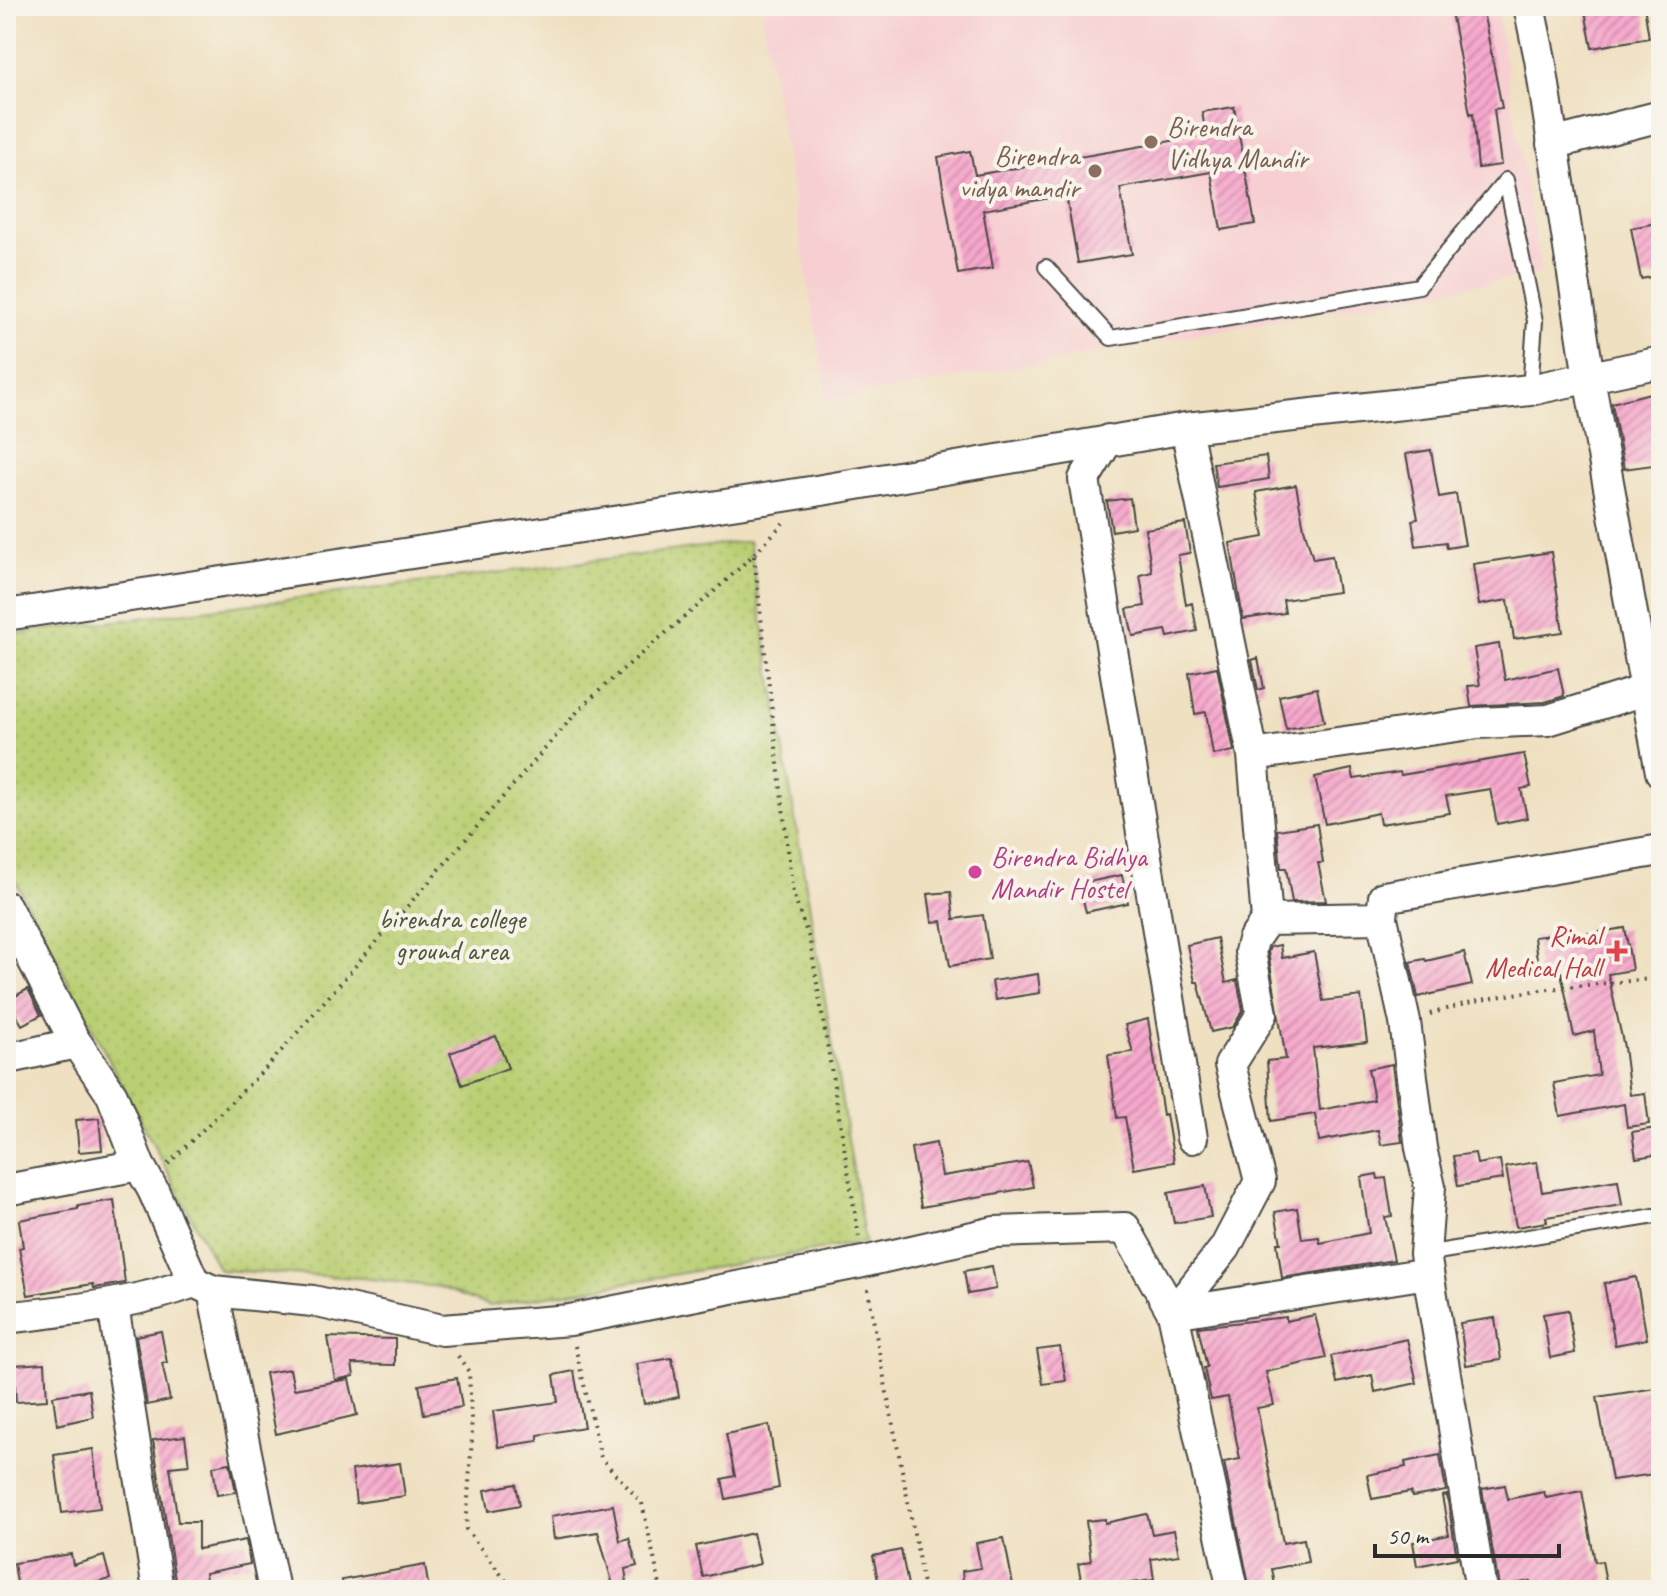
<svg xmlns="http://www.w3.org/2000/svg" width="1667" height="1596" viewBox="0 0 1667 1596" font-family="Caveat,sans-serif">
<defs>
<pattern id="park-dots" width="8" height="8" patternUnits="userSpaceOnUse" patternTransform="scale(2)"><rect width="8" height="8" fill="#bacf73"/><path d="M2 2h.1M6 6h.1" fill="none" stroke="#a0b264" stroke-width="1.8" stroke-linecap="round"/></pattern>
<pattern id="building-hatch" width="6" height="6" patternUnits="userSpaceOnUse" patternTransform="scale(2)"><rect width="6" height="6" fill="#f7a8cc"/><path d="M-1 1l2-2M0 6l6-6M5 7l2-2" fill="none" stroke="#c889a6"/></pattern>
</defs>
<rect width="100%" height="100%" fill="#f7f3e8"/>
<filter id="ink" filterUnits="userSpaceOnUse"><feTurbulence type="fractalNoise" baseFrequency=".0125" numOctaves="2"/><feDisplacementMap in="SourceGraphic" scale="16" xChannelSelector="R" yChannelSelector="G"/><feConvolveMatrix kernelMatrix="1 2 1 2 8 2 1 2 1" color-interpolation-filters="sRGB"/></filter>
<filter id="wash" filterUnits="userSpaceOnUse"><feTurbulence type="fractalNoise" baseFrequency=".006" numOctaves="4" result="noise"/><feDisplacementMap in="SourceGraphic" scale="32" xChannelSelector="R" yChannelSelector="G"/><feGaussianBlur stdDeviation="1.8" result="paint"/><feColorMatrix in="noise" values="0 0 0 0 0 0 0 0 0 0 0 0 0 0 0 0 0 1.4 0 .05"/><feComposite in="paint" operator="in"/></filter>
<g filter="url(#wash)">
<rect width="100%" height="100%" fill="#efe0c1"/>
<path fill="#f7cfd2" d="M790 6H1496L1541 273 828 401 761 11Z"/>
<path fill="url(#park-dots)" stroke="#727d4f" stroke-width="2" d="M749 541 865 1242 489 1306 439 1287 361 1278 219 1270 6 863V635Z"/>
<g id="blocks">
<path fill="url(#building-hatch)" d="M1450 6H1482L1502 108 1494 109 1501 165 1478 168 1473 113 1470 114Z
M1584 6H1644L1649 38 1592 48Z
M1234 107 1255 224 1221 230 1211 172 1120 188 1132 254 1078 263 1066 195 983 210 993 268 958 274 938 157 970 151 975 175 1206 135 1202 112Z
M1661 222V275L1641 279 1631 228Z
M1661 390V464L1624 469 1612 403Z
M1431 450 1439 497 1456 494 1465 545 1447 548 1446 542 1416 546 1412 520 1418 519 1406 454Z
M1266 456 1269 479 1217 487 1213 463Z
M1296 485 1304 528 1313 559 1332 556 1338 592 1283 600 1285 613 1243 619 1230 543 1264 537 1256 492Z
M1130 498 1134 527 1112 531 1107 501Z
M1185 523 1190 553 1178 555 1186 605 1192 603 1197 631 1168 637 1166 630 1133 636 1127 609 1145 606 1140 575 1152 572 1145 529Z
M1551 552 1563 632 1514 639 1508 600 1479 605 1473 564Z
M1499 644 1505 680 1558 668 1564 696 1545 702 1471 706 1468 686 1480 685 1474 648Z
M1258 658 1264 688 1258 690 1252 660Z
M1217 667 1234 751 1213 755 1206 712 1195 714 1189 673Z
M1317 688 1324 722 1286 729 1279 696Z
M1524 754 1531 787 1521 789 1527 818 1497 824 1490 789 1446 796 1450 813 1380 824 1378 813 1325 824 1315 777 1352 769 1354 779 1400 772 1401 775Z
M1317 824 1323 863H1318L1326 901 1292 902 1286 868H1281L1277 830Z
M1122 875 1128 903 1086 912 1079 884Z
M951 892 954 919 983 915 990 959 950 966 942 921 932 922 928 894Z
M1625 928 1632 970 1608 974 1624 1047 1630 1095 1645 1093 1649 1124 1627 1127 1624 1104 1560 1116 1554 1083 1599 1075 1594 1031 1574 1036 1561 972 1539 975 1534 937 1565 933 1566 937Z
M1217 938 1226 983 1237 980 1243 1010 1233 1027 1211 1032 1198 982H1195L1187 945Z
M1280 945 1282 958 1314 952 1323 1001 1361 996 1367 1042 1313 1048 1320 1110 1374 1100 1368 1069 1392 1064 1402 1142 1381 1145 1378 1130 1319 1141 1315 1114 1271 1121 1267 1061 1286 1059 1268 952 1270 947Z
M1464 952 1472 985 1418 997 1410 962 1425 959 1426 961Z
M1038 974 1040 993 995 1000 992 981Z
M28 989 41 1015 22 1025 8 1000Z
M1148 1019 1163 1115 1166 1114 1174 1162 1134 1169 1125 1117 1117 1118 1108 1055 1133 1052 1125 1025Z
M496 1036 508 1068 462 1085 450 1053Z
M99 1118 102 1150 79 1152 76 1120Z
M1656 1128 1660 1154 1636 1158 1632 1132Z
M936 1143 942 1176 1028 1162 1033 1187 921 1207 911 1148Z
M1475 1153 1477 1164 1500 1160 1503 1179 1458 1186 1453 1156Z
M1537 1162 1542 1192 1618 1180 1622 1205 1546 1217 1547 1222 1516 1227 1506 1167Z
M1377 1174 1378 1179 1386 1178 1392 1216 1385 1217 1394 1260 1282 1278 1277 1243H1281L1275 1212 1297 1208 1302 1239 1319 1237 1320 1243 1369 1233 1361 1177Z
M1205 1186 1211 1217 1174 1223 1168 1193Z
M114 1200 125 1283 94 1288 93 1284 28 1295 19 1248 23 1247 19 1220 78 1209V1206Z
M992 1266 996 1289 968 1294 964 1271Z
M1636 1277 1647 1339 1615 1345 1604 1283Z
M1568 1310 1575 1353 1550 1358 1543 1314Z
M1315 1315 1326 1358 1266 1372 1274 1405 1257 1408 1283 1543 1304 1539 1308 1562 1272 1569 1276 1590H1250L1224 1462 1240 1459 1228 1397 1211 1400 1204 1368 1207 1367 1198 1327 1286 1317V1321Z
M1495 1318 1501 1360 1466 1365 1460 1323Z
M161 1331 167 1363H162L170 1400 147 1405 136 1336Z
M328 1337 395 1339V1365L352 1364 354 1376 335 1380Z
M1407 1339 1417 1383 1375 1392 1372 1375 1337 1383 1331 1356Z
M1060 1347 1066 1381 1043 1384 1037 1350Z
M672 1358 679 1397 644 1404 637 1364Z
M45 1363 47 1400 16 1402 14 1365Z
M290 1369 294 1389 349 1379 357 1415 276 1434 265 1373Z
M574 1371 584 1427 538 1435V1441L498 1447 493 1411 558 1402 554 1375Z
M457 1378 462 1407 424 1414 419 1385Z
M1656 1388 1661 1416V1473L1612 1480 1597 1397Z
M89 1390 93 1417 57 1425 53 1396Z
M769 1425 779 1488 726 1499 722 1479 735 1476 726 1434Z
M185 1436 189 1465 170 1467 178 1522H198V1549L246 1540 250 1564 205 1573 206 1580 176 1586 153 1440Z
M93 1449 100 1508 62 1513 54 1455Z
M1440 1455 1446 1491 1412 1497 1411 1492 1372 1499 1367 1475 1406 1467 1405 1462Z
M230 1463 236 1492 217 1495 213 1466Z
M400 1463 405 1496 356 1503 352 1470Z
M516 1484 520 1505 489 1511 485 1490Z
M1505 1485 1508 1499 1544 1492 1546 1498 1582 1491 1595 1562 1602 1561 1607 1587 1570 1590 1569 1586 1532 1590 1530 1581 1499 1587 1482 1489Z
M1447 1495 1457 1558 1417 1566 1413 1542 1449 1535 1442 1496Z
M613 1505 620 1541 629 1538 637 1566 625 1569 627 1582 613 1585 598 1532 554 1539 551 1516Z
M1147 1514 1152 1534 1174 1530 1179 1555 1151 1559 1154 1580 1110 1586 1111 1590H1083L1078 1564 1091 1561 1086 1521 1105 1519V1523Z
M753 1533 760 1564 703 1577 696 1546Z
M1004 1538 1014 1590H964L962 1571 981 1568 976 1543Z
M901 1550 909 1590H880L873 1556Z
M71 1554 73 1565 104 1556 110 1579 83 1586 18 1590 14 1563Z
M425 1565 429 1590H343L342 1580Z"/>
</g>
</g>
<g filter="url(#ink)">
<use href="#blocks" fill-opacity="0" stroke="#484642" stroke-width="2"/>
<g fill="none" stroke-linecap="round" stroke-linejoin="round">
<defs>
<path id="lane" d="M1046 267 1111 338 1419 286 1506 180 1535 321 1530 390
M1425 1254 1661 1215"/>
<path id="street" d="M1529 6 1540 59 1589 378 1661 772
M1552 144 1661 116
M1186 428 1253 755 1267 920
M1108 440 1084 479 1192 1138
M6 615 810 492 1186 428 1530 390 1661 362
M1253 755 1478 723 1548 720 1645 690
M6 907 73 1038 112 1095 139 1165
M6 1059 76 1043
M6 1190 139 1165 153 1190 194 1282
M113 1305 158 1590
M6 1318C70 1310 134 1305 194 1282L211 1290
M274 1590 213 1291 313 1301 442 1330 570 1320 863 1262 994 1232 1125 1228 1173 1313 1225 1248 1260 1181 1230 1065 1262 1014 1250 952 1253 940 1267 920 1382 918
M1233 1590 1173 1313 1428 1273
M1481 1590 1425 1254 1430 1187 1421 1148 1405 1022 1382 918 1384 897 1661 850"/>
</defs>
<use href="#lane" stroke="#484642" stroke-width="18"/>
<use href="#street" stroke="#484642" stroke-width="34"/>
<path stroke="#484642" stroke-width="4" stroke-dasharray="2 6" stroke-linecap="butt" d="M754 556 793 894 810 941 859 1237
M1430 1014C1505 989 1583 986 1661 978
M168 1164 268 1066 578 711C644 646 722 593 783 523
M868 1289C885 1390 907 1489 924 1590
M575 1346 601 1458 642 1503 661 1590
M458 1356 469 1372 472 1437 466 1529 513 1590"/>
<use href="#lane" stroke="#fff" stroke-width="14"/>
<use href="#street" stroke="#fff" stroke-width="30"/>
</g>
</g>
<g fill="#8d6e63" stroke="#f7f3e8" stroke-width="3">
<circle cx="1151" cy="142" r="8"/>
<circle cx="1095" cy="171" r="8"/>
</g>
<circle fill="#d1479c" stroke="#f7f3e8" stroke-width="3" cx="975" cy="872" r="8"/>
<path fill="#e0444e" stroke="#f7f3e8" stroke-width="3" d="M1613 939h8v8h8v8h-8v8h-8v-8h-8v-8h8z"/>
<g text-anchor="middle" stroke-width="8" stroke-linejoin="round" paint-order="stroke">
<g font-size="28" fill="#785e54" stroke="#f7f3e8" text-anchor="start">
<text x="1167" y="136">Birendra<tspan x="1167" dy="32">Vidhya Mandir</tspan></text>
<text x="1079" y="165" text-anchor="end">Birendra<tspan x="1079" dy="32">vidya mandir</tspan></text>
</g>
<g font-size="28" fill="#b23c85" stroke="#f7f3e8" text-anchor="start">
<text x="991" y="866">Birendra Bidhya<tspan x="991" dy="32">Mandir Hostel</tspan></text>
</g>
<g font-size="28" fill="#4f543d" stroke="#f7f3e8">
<text x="452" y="928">birendra college<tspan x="452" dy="32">ground area</tspan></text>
</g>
<g font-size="28" fill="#be3a42" stroke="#f7f3e8" text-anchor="end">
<text x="1601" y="945">Rimal<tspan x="1601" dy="32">Medical Hall</tspan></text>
</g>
</g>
<rect width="1667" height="1596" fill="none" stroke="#f7f3e8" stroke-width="32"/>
<path d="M1375 1544v12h184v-12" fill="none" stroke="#2b2b2b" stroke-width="4"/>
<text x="1387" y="1544" font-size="24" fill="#2b2b2b" stroke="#f7f3e8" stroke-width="6" paint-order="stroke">50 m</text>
</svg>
